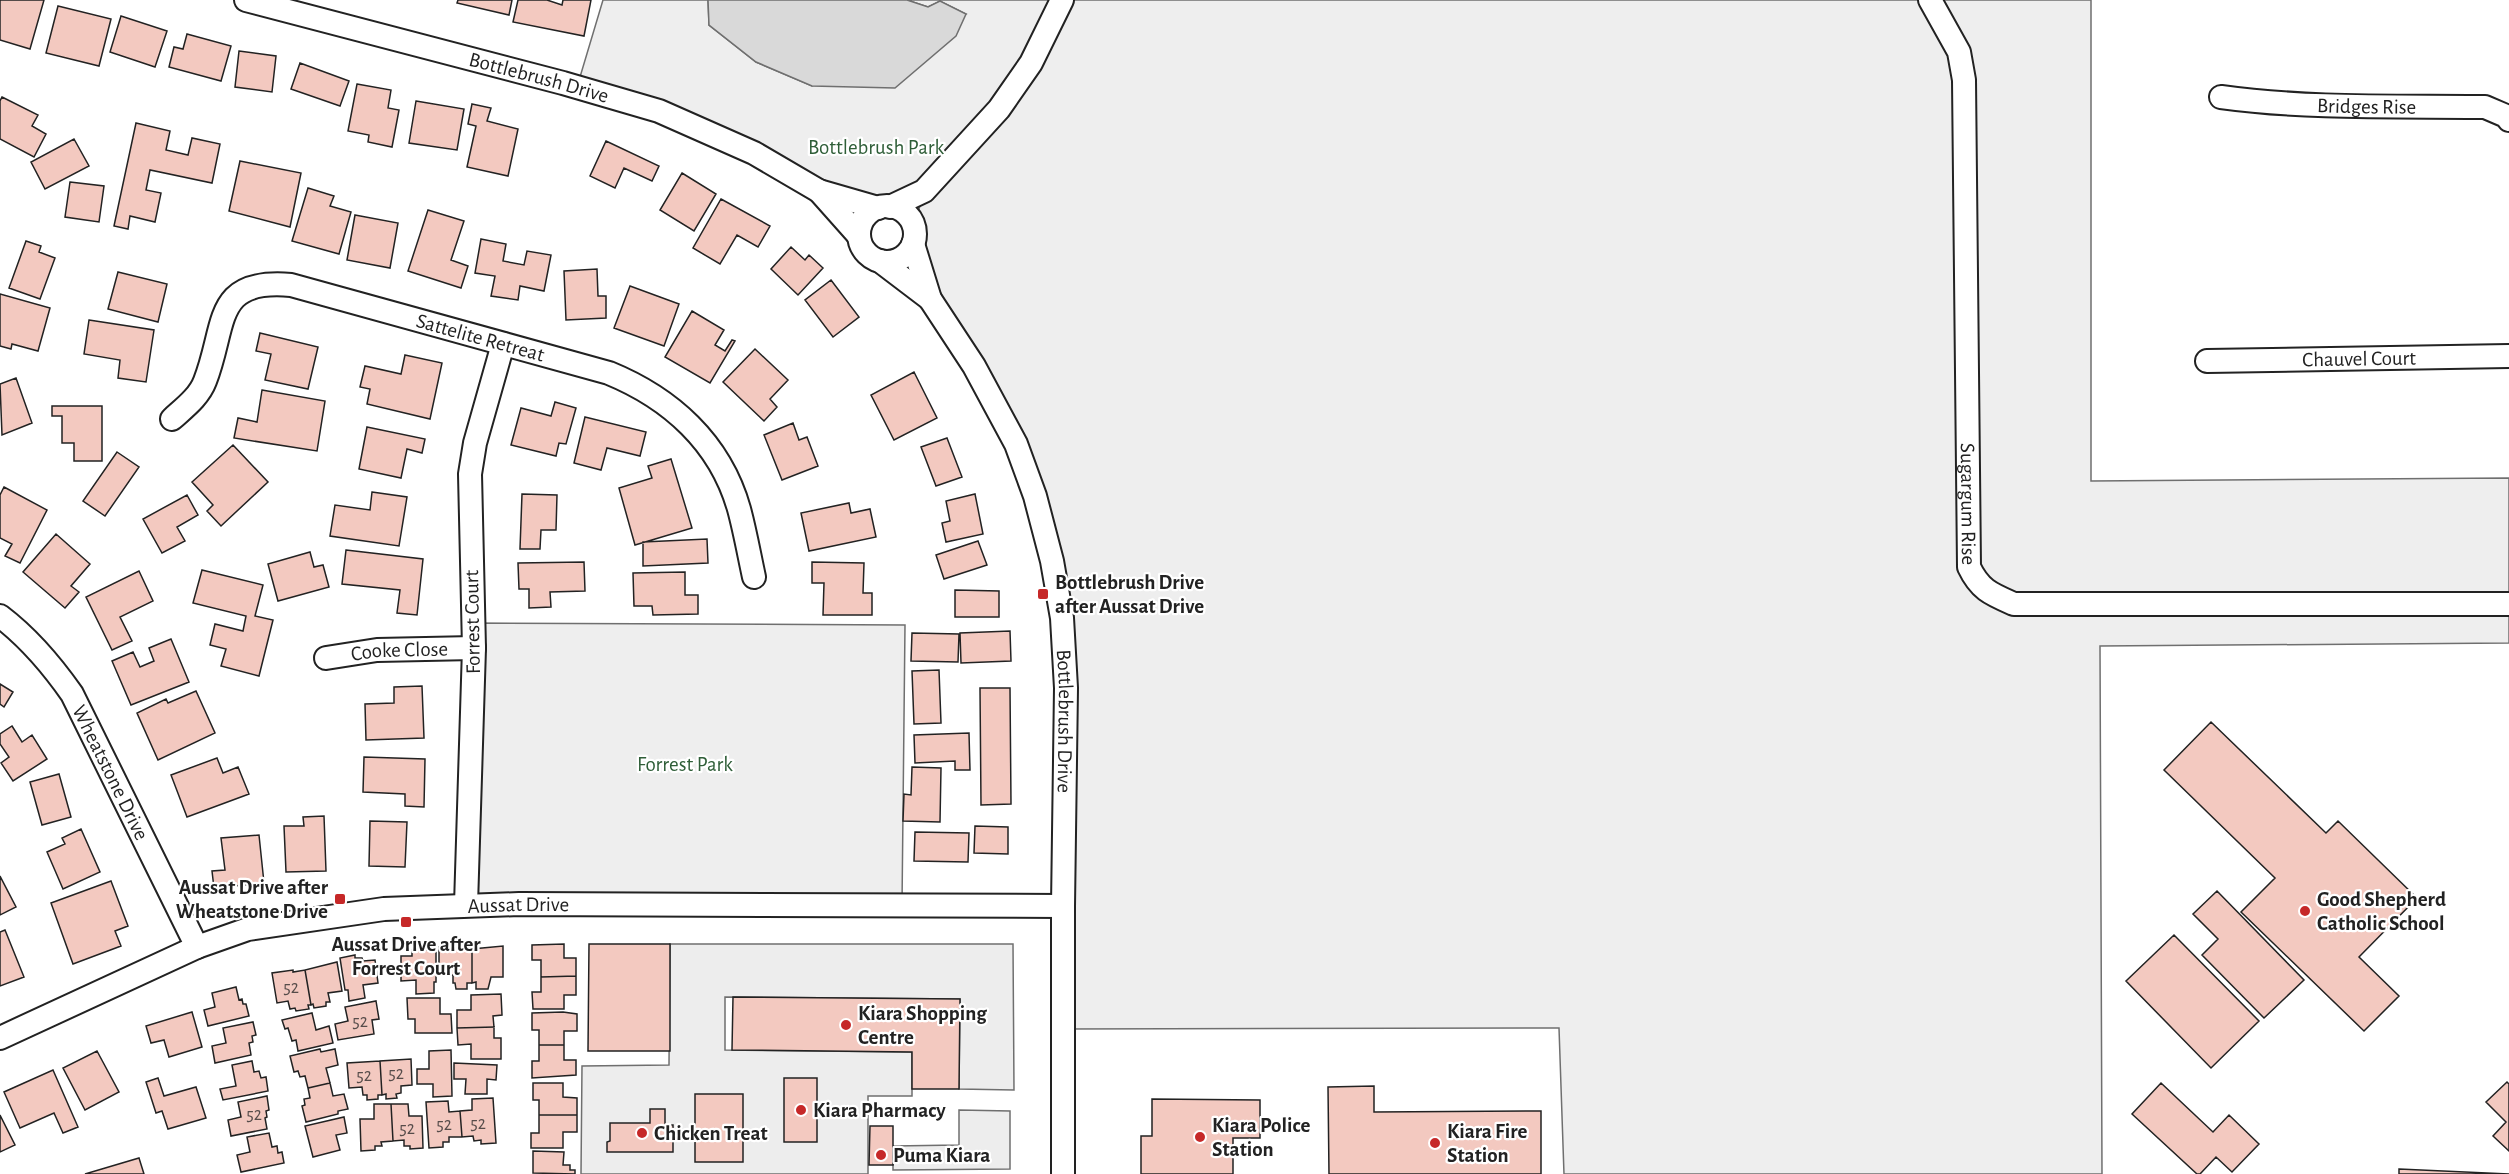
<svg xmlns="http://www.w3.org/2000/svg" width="2509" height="1174" viewBox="0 0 2509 1174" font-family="'Alegreya Sans',sans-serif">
<rect width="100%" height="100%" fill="#fff"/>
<path fill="#eee" stroke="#6f6f6f" stroke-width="1.5" d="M603 0H708L709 25 756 62 812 86 966 14 940 1 928 7 907 0H2091V481L2509 478V643L2100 646 2102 1174H1564L1559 1028 1063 1029 1066 688 1035 496 930 299 914 226 924 192 878 210 577 87Z
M473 623 905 625 902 905H466Z"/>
<path fill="#ededed" stroke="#6f6f6f" stroke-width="1.5" d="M670 944H1013L1014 1090 959 1089 960 999 725 997V1050L912 1052V1096H868V1174H581L582 1066 669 1065Z
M959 1110 1010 1111V1169L893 1170V1146L959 1145Z"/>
<path fill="#d9d9d9" stroke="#6f6f6f" stroke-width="1.5" d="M708 0H907L928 7 940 1 966 14 956 36 895 88 812 86 756 62 709 25Z"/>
<path fill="#f3c9c0" stroke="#222" stroke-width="1.5" d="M0 0H44L30 49 0 40Z
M458 0H512L509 15 457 3Z
M518 0H547L562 5 563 0H591L584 36 513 22Z
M58 6 111 19 99 66 46 53Z
M121 16 167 31 155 67 110 52Z
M187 34 231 46 221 81 169 67 174 47 183 49Z
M239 51 276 56 272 92 235 87Z
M300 63 349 81 340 106 291 89Z
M357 84 391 90 388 108 399 110 392 147 368 142 369 135 348 131Z
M2 97 38 115 32 126 46 134 34 157 0 139V101Z
M416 101 464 109 457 150 409 143Z
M472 104 491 108 487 121 518 129 508 176 467 167 476 126 468 124Z
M136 123 170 131 166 150 188 155 192 138 220 144 212 183 150 170 146 190 161 193 155 222 130 216 128 229 114 226Z
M74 139 89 166 45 189 31 162Z
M606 141 659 166 652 181 624 168 615 188 590 176Z
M240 161 301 173 290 227 229 211Z
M682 173 716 194 694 231 660 210Z
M70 182 104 186 99 222 65 217Z
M308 188 334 196 330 206 351 212 339 254 292 241Z
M721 199 770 226 758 247 737 235 720 264 693 248Z
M428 210 464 221 451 260 468 266 461 288 408 271Z
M355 215 398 223 390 268 347 260Z
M481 239 506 244 503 261 524 265 527 251 551 255 544 291 520 286 518 300 491 296 495 276 475 273Z
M26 241 41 246 39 252 55 258 40 299 9 288Z
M791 247 805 260 809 255 823 268 798 295 771 269Z
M597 269 598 296H606V318L566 320 564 271Z
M118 272 167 284 158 322 108 309Z
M831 280 859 317 833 337 805 300Z
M630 286 679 304 664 346 614 328Z
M0 294 50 308 38 351 12 344 11 349 0 346Z
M692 311 724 330 715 345 725 351 732 340 735 341 710 383 665 357Z
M89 320 154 330 146 382 118 378 120 360 84 354Z
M260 333 318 347 308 389 265 380 271 354 256 351Z
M755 349 788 380 770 399 777 407 764 421 723 382Z
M405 355 442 363 430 419 367 404 370 389 360 387 365 366 401 374Z
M914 372 937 418 894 440 871 395Z
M16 378 32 423 2 435 0 384Z
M262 390 325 401 317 451 234 438 238 418 257 422Z
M555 402 576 408 566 444 559 443 556 456 511 445 521 408 551 416Z
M52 406H102V461H74V443H62V416H52Z
M585 417 646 432 640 456 607 448 601 470 574 463Z
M793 423 799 440 807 437 818 466 782 480 764 435Z
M367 427 425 439 422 453 407 449 401 478 359 469Z
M947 438 962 477 936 486 921 447Z
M233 445 268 482 221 526 207 511 213 505 192 482Z
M117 452 139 467 105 516 83 501Z
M671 459 692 528 635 545 619 488 652 478 648 466Z
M4 487 47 510 20 563 5 556 12 544 0 538V495Z
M372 492 407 497 399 546 330 536 335 505 370 510Z
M522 494 557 495 556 530H541L540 549H520Z
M975 494 983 534 946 542 942 523 950 521 946 501Z
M187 495 198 515 177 527 185 541 162 553 143 519Z
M849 503 851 513 870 509 876 537 809 551 801 513Z
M56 534 90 564 71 586 79 592 65 608 23 572Z
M707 539 708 563 643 566V542Z
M978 541 987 565 944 579 936 555Z
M346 550 423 559 417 615 397 613 400 590 342 584Z
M310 552 314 567 323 565 329 587 278 601 268 564Z
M584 562 585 591 550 592 551 607 529 608V589H519L518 563Z
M812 562 864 563 863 593H872V615H823L824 583H812Z
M202 570 263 585 255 616 273 620 259 676 221 666 226 649 210 645 215 624 243 631 246 616 193 603Z
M139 571 153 601 120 617 132 641 112 650 86 597Z
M685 572V595H698V614L653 615 652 606H634L633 573Z
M955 590 999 591V617H955Z
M1010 631 1011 661 961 663 960 633Z
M912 633 959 634 958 662 911 661Z
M171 639 189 682 131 705 112 661 133 652 140 667 154 661 149 648Z
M939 670 941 723 914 724 912 671Z
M0 684 13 692 4 707 0 704Z
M422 686 424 738 366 740 365 704 394 703V687Z
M980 688H1010L1011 804 981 805Z
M196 691 215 733 158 760 137 713 166 699 168 703Z
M2211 722 2326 833 2338 821 2417 898 2359 957 2399 996 2364 1031 2241 912 2275 878 2164 770Z
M12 726 22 742 32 735 47 759 13 781 1 763 9 757 0 744V734Z
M969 733 970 770H955V761L915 763 914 735Z
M364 757 425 759 424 807 405 806V794L363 792Z
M217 758 223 773 238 767 249 794 187 817 171 775Z
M912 767 941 768 940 822 903 821 904 794 911 795Z
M59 774 71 817 42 825 30 782Z
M324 816 326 871 286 872 284 826H304L303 817Z
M370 821 407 822 405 867 369 866Z
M975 826 1008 827V854L974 853Z
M81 829 100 872 63 889 47 852 65 844 62 838Z
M915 832 969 833 968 862 914 861Z
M259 835 264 883 214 888 212 871 225 870 221 838Z
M0 876 16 907 0 915Z
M111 881 128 926 115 931 121 946 73 964 51 903Z
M2217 891 2304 980 2264 1018 2202 955 2218 939 2193 914Z
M5 930 24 977 0 986V932Z
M2174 935 2259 1021 2211 1068 2126 981Z
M564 944V958H576V976L541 977V960H532V945Z
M589 944H670V1051H588Z
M503 946V977H491L488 989H476V982L472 983V949Z
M439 947H461V949H472V983H467V989H456L455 983H453V975H439Z
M412 950H436V982H434V993L416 994V980L401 981V956H412Z
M355 955V958H362L363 961 375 960 378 983 363 985 365 998 349 1001 348 990H345L340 958Z
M337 962 342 991 328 993 330 1002H326V1006L314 1008 313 1004 311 1005 305 970Z
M293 970V972L305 970 311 1005H308L309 1009 296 1011 295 1008 290 1009 288 1001 277 1003 272 973Z
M576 976V995H564V1009H533L532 992H541V977Z
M236 987 239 1000 242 999 243 1004H246L249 1016 208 1026 204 1010 215 1007 212 993Z
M501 994 502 1015 493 1016 494 1027 457 1028V1010H471V995Z
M733 997 960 999 959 1089H912V1052L732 1050Z
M407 998H440V1014H451L452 1033H415V1019H408Z
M376 1001 379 1019 372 1020 374 1034 338 1040 335 1024 348 1021 345 1007Z
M192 1012 202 1047 169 1057 164 1040 151 1043 146 1026Z
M563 1012 577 1014V1031H564V1045H539V1030H532V1013Z
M312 1013 316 1030 329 1026 333 1043 298 1051 296 1040 292 1041 288 1028 285 1029 282 1020Z
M253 1022 256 1035 252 1036 253 1042 249 1043 251 1055 215 1063 212 1046 226 1043 223 1028Z
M494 1027V1038H501V1059H471V1044L458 1045 457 1028Z
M539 1045H564V1060H576V1075L532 1078V1061H539Z
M320 1049 321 1052 335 1049 338 1065 326 1068 330 1083 308 1088 305 1076 300 1077 298 1071 294 1072 290 1056Z
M451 1050 452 1096 433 1097V1084H417V1069H429V1051Z
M97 1051 119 1092 85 1110 63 1068Z
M411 1059 412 1085 401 1086V1093L396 1094 397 1098 386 1099V1094L382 1095 380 1061Z
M252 1061 254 1072 259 1071 261 1078 266 1077 268 1091 223 1100 220 1089 236 1086 232 1065Z
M380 1061 382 1095H378V1099L367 1100V1095H363L362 1087 349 1088 347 1063Z
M454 1063 497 1065 496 1080 487 1079V1094H465L466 1079H454Z
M53 1070 78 1127 63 1133 54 1113 20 1128 4 1092Z
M158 1078 164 1096 196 1087 206 1118 168 1129 162 1111 156 1113 146 1082Z
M784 1078H817V1142H784Z
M2507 1082 2509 1084V1151L2493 1136 2506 1122 2486 1102Z
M330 1083 333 1096 344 1094 348 1109 338 1111V1114L306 1122 302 1106 305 1105 304 1099 310 1098 308 1088Z
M533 1083H563V1097L577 1098V1115H539V1100H533Z
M2161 1083 2213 1132 2229 1115 2259 1144 2232 1172 2216 1157 2200 1174H2197L2132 1114Z
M1374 1086V1112L1541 1111V1174H1329L1328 1087Z
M695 1094H743V1162H695Z
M267 1096 269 1110 266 1111 267 1117 265 1118 267 1129 231 1136 228 1120 241 1117 238 1102Z
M493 1098 496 1143 481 1144V1140L474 1141 473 1136 462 1137 460 1111 472 1110V1099Z
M1152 1099 1260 1100V1138H1233V1174H1141V1136H1152Z
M448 1101 449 1112 460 1111 462 1137H449V1142H443V1147L429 1148 426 1102Z
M374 1104H391L393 1141 381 1142 382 1146H375V1150L361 1151 360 1119H374Z
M391 1104H408L409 1116H422L423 1148 410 1149V1146H404V1140L393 1141Z
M650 1109H665V1125H673V1152H607V1142L610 1141V1123H650Z
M0 1115 15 1145 0 1152Z
M539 1115H577V1132H563V1148H531V1133H539Z
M344 1117 347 1133 336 1135 340 1150 313 1157 305 1126Z
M870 1126H893V1165H869Z
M269 1133 272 1147 277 1146 278 1153 282 1152 284 1163 241 1172 237 1155 250 1152 247 1137Z
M533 1151 564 1152 563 1165H570V1170H575V1174L533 1173Z
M139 1158 144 1174H85Z
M2399 1169 2509 1174H2399Z"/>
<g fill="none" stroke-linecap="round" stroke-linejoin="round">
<defs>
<g id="minor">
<path id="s1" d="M246 0 563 83 659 111 754 153 819 191 878 208"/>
<path id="s2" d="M1930 0 1959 52 1964 80 1969 567C1980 590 1991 594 2014 604H2509"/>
<path id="s3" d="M2221 97C2309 109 2397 106 2485 107L2506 116 2509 120"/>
<path d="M819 191 859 236"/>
<circle cx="887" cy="234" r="28"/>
<path d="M890 207 924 191 999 109 1031 63 1062 0"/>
<path id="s4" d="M913 244 930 299 974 366 1016 444 1035 496 1052 561 1062 618 1066 688 1063 906V1174"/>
<path d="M880 261 930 299"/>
<path id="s5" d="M2207 361 2509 356"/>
<path id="s6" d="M172 419C184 408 199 397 205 381 227 325 212 278 291 285L609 373C670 398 720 442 739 509 745 531 749 554 754 577"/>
<path id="s7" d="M0 616C29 638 51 664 72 694L197 947"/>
<path id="s8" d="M326 658 377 650 474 648"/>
<path d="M466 905 474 648 470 474 475 443 503 344"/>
<path id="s9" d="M0 1038 197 947 248 929 384 909 519 904 1063 906"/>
</g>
</defs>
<use href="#minor" stroke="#222" stroke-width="26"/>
<use href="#minor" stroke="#fff" stroke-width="22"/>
</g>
<g fill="#c62828" stroke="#fff" stroke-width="2">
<rect x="1037" y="588" width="12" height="12" rx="3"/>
<rect x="334" y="893" width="12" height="12" rx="3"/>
<circle cx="2305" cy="911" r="6"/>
<rect x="400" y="916" width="12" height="12" rx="3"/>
<circle cx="846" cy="1025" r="6"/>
<circle cx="801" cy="1110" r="6"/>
<circle cx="642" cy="1133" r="6"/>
<circle cx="1200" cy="1137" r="6"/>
<circle cx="1435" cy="1143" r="6"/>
<circle cx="881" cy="1155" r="6"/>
</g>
<g text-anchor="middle" stroke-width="4.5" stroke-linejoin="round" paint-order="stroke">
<g font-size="18" fill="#564c4a">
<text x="291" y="993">52</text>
<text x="360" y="1027">52</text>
<text x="396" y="1079">52</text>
<text x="364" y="1081">52</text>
<text x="254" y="1120">52</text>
<text x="478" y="1129">52</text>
<text x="444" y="1130">52</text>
<text x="407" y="1134">52</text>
</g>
<g font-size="21" fill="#222" stroke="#fff">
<text dy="7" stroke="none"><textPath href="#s1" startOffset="303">Bottlebrush Drive</textPath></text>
<text dy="7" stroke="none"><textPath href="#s3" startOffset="146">Bridges Rise</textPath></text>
<text dy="7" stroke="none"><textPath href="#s6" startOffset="396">Sattelite Retreat</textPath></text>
<text dy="7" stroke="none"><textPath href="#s5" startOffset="152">Chauvel Court</textPath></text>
<text dy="7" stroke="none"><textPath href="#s2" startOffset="512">Sugargum Rise</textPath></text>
<text transform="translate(472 622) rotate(-91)" y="7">Forrest Court</text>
<text dy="7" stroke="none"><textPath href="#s8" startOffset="74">Cooke Close</textPath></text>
<text dy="7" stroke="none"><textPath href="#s4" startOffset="510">Bottlebrush Drive</textPath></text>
<text dy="7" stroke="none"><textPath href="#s7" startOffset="194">Wheatstone Drive</textPath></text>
<text dy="7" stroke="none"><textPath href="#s9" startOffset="543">Aussat Drive</textPath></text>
</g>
<g font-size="21" fill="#2f5e38" stroke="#fff">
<text x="876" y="154">Bottlebrush Park</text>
<text x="685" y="771">Forrest Park</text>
</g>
<g font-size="21" font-weight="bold" fill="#222" stroke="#fff" text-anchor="start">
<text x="1055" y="589">Bottlebrush Drive<tspan x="1055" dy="24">after Aussat Drive</tspan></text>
<text x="328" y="894" text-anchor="end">Aussat Drive after<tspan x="328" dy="24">Wheatstone Drive</tspan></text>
<text x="2317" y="906">Good Shepherd<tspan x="2317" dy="24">Catholic School</tspan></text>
<text x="406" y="951" text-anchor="middle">Aussat Drive after<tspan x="406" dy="24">Forrest Court</tspan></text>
<text x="858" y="1020">Kiara Shopping<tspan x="858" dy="24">Centre</tspan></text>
<text x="813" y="1117">Kiara Pharmacy</text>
<text x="1212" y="1132">Kiara Police<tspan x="1212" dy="24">Station</tspan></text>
<text x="1447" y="1138">Kiara Fire<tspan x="1447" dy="24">Station</tspan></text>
<text x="654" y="1140">Chicken Treat</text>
<text x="893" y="1162">Puma Kiara</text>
</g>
</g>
</svg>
